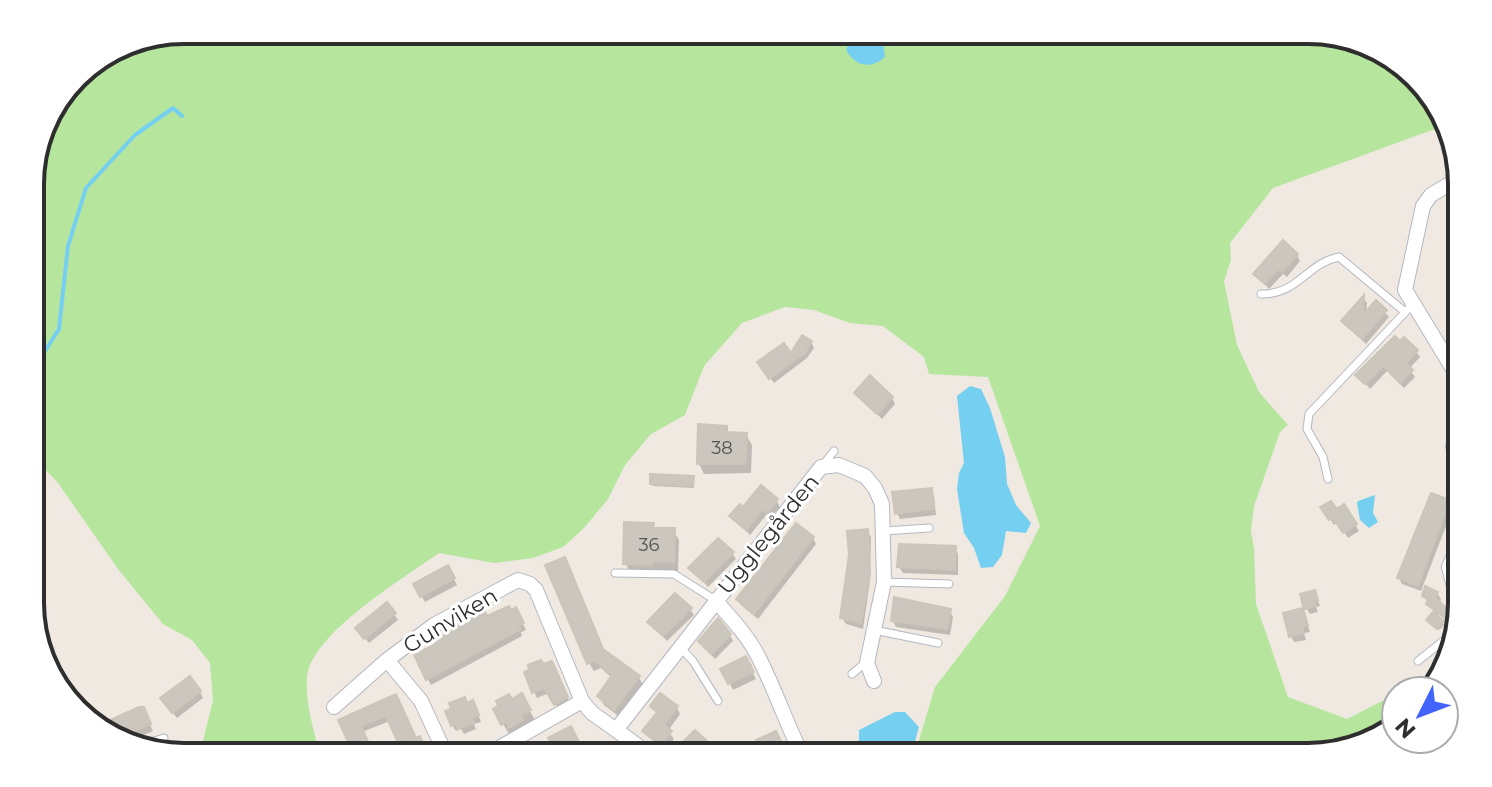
<svg xmlns="http://www.w3.org/2000/svg" width="1492" height="787" viewBox="0 0 1492 787" font-family="Montserrat,sans-serif">
<rect width="100%" height="100%" fill="#efe9e1"/>
<path fill="#b6e59e" d="M184 30H855L851 42 882 43V34L886 30H1188L1207 34 1216 30H1308L1377 46 1436 98 1446 125 1273 188 1230 243 1231 260 1224 281 1237 345 1259 392 1288 425 1280 432 1254 506 1251 531 1254 549 1256 604 1288 697 1347 719 1396 694V728L1318 757H914L935 687 1005 596 1040 526 988 377 929 374 924 357 883 326 850 323 814 310 785 307 742 323 704 366 685 415 651 434 625 465 608 499 584 528 563 547 533 558 494 563 439 553C404 578 310 634 307 678 305 703 314 733 321 757H199L213 700 210 663 192 640 163 624 118 569 58 483 31 454 30 173 46 115 82 68Z"/>
<path fill="#75cff0" d="M855 30H886L882 34 885 57C870 70 855 66 846 50Z
M970 386 981 389 990 408 1005 457 1007 484 1016 505 1031 523 1026 533 1006 531 1002 555 993 567 981 568 974 548 964 533 957 489 959 473 964 463 957 396Z
M1375 495 1373 513 1378 522 1369 528 1360 520 1357 503 1358 501Z
M895 712H905L919 727 914 745 893 757H864L859 751V730Z"/>
<path fill="#0003" d="M1297 255 1300 261 1287 277 1283 274 1269 289 1255 274Z
M1364 299 1367 303 1366 315 1376 303 1389 317 1366 344 1343 322Z
M811 342 814 348 807 358 774 383 763 368 791 356Z
M1416 351 1420 357 1409 369 1415 377 1404 388 1387 371 1370 389 1358 375Z
M856 393 892 398 895 404 882 419Z
M726 428 730 434 746 435 752 445 751 473 704 474 699 464Z
M693 478 694 488 653 486 652 483Z
M34 479 44 494 35 501 43 514 35 520 31 516V482Z
M931 490 934 496 936 515 900 519 897 513Z
M776 500 780 507 771 517 767 514 750 535 732 516 743 510Z
M1449 502 1453 508 1421 591 1402 584 1399 578Z
M1344 507 1359 531 1348 538 1338 522 1334 525 1323 508 1336 512Z
M652 525 655 530H673L679 540 678 571 631 573 625 563Z
M867 531 871 537 870 581 863 629 846 624 842 618Z
M813 538 816 544 758 619 742 606 738 600Z
M955 548 958 554V575L903 573 899 567Z
M732 553 736 559 708 587 691 568Z
M448 568 457 585 425 602 415 585Z
M1314 592 1320 606 1316 607 1318 612 1310 614 1306 608Z
M1437 593 1441 599 1439 604 1453 619 1458 621 1456 628 1438 614 1444 625 1439 630 1429 620 1435 613 1424 596Z
M690 609 694 615 667 641 649 622Z
M515 610 526 630 521 632 522 636 431 685 416 656 486 619Z
M950 611 953 617 950 635 896 627 893 621Z
M1302 611 1310 632 1304 633 1306 640 1294 642 1291 636Z
M394 614 398 620 369 643 362 634Z
M730 635 733 641 715 659 700 642Z
M604 652 639 678 644 686 620 717 604 705 599 696 612 678 601 668 594 671 589 663Z
M745 658 756 679 733 690 723 670Z
M543 667 554 669 570 703 559 710 549 693 537 698 526 673Z
M200 692 203 698 177 718 166 705Z
M395 696 416 740 402 748 390 721 362 732 341 721Z
M521 696 535 720 517 736 514 731 509 734 495 710Z
M467 705 476 709 481 722 474 724 476 729 464 734 461 729 456 731 452 725 453 710Z
M652 706 677 708 680 714 668 731 674 739 664 750 644 731 658 714Z
M146 716 153 731 125 743 120 742 111 722Z
M570 729 584 755 560 757Z"/>
<g fill="none" stroke-linecap="round" stroke-linejoin="round">
<path stroke="#75cff0" stroke-width="4" d="M31 373 59 329 68 246 86 188 135 135 173 108 182 116"/>
</g>
<path fill="#cbc7bf" stroke="#cbc5ba" stroke-width="2" d="M1283 240 1298 254 1282 272 1279 269 1265 284 1253 274Z
M1364 295 1363 315 1376 300 1387 310 1362 339 1341 321Z
M802 335 812 341 805 353 769 379 757 362 784 343 791 353Z
M1395 336 1400 341 1404 337 1418 350 1406 363 1413 370 1400 383 1383 366 1365 384 1355 375Z
M870 375 893 397 877 414 854 393Z
M698 424 727 426V432L747 433 746 464H697Z
M650 474 694 476 693 486 650 484Z
M761 485 778 499 767 513 763 509 746 530 729 516 740 504 743 507Z
M932 488 934 509 895 514 892 492Z
M1431 493 1450 500 1418 586 1397 578Z
M1331 501 1337 509 1344 504 1357 524 1343 533 1333 518 1329 520 1320 507Z
M624 522 654 523 653 528H675L674 562 653 561 652 565 623 564Z
M796 523 814 537 754 614 736 599Z
M868 529 870 574 861 623 840 618 849 555 847 531Z
M718 538 734 552 704 582 688 568Z
M899 544 956 546 955 570 897 567Z
M565 557 603 649 640 676 614 710 597 696 612 675 595 661 587 664 545 565Z
M448 565 455 578 420 597 413 584Z
M1425 586 1438 592 1436 598 1458 620 1456 626 1426 604 1428 599 1422 596Z
M1315 590 1318 600 1314 601 1316 606 1304 609 1300 594Z
M675 593 692 608 663 636 647 622Z
M894 597 951 609 947 629 891 621Z
M387 602 396 613 364 639 355 628Z
M509 606 511 610 516 607 524 623 519 626 521 629 426 680 414 655 436 644 434 640 456 629 455 627 485 612 487 616Z
M1303 608 1308 626 1302 627 1304 633 1289 637 1283 613Z
M1433 612 1444 621 1437 629 1426 620Z
M718 618 731 634 711 654 698 641Z
M746 656 754 672 728 684 720 669Z
M541 660 543 664 552 661 568 697 554 705 544 688 532 693 524 672 529 670 528 665Z
M190 676 201 691 172 713 160 698Z
M522 693 531 710 521 715 523 720 509 728 507 722 501 725 493 709 498 706 496 701 509 694 512 699Z
M660 693 678 706 664 725 672 731 660 745 642 731 657 712 650 706Z
M396 694 416 738 420 736 429 757H377L400 747 386 716 361 726 375 757H355L338 720Z
M465 697 467 703 473 700 479 715 472 718 474 723 458 729 456 724 451 726 445 711 451 709 449 703Z
M139 707H144L151 724 116 739 108 721Z
M571 726 582 748 564 757H558L548 738Z
M695 730 707 741 723 757H692L680 745Z
M776 731 789 757H764L756 740Z"/>
<g fill="none" stroke-linecap="round" stroke-linejoin="round">
<defs>
<path id="lane" d="M1261 294C1298 295 1307 263 1339 257L1405 312
M823 465 834 451
M1328 479 1323 457 1307 429 1309 414 1412 305
M884 531 929 528
M615 573 674 574 715 600
M1454 575 1462 560
M884 582 949 584
M874 630 938 643
M680 647 693 661 718 701
M1418 661 1443 641 1453 640
M852 674 866 662
M1436 683 1450 653
M138 746 164 738"/>
<path id="street" d="M1461 177 1431 195 1423 206 1405 290 1461 382
M1461 429 1453 446 1462 472
M715 600C732 619 749 637 760 660 776 692 787 725 803 757
M1460 610 1449 567 1462 536
M334 707 387 660
M447 757 421 701 387 660 434 625 518 580 530 584 536 590 582 701 592 713 616 730
M483 757 582 701
M653 757 616 730 821 467 839 465 865 476 875 488 882 504 884 582 867 663 874 681"/>
</defs>
<use href="#lane" stroke="#b4b7c1" stroke-width="9"/>
<use href="#street" stroke="#b4b7c1" stroke-width="16"/>
<use href="#lane" stroke="#fff" stroke-width="7"/>
<use href="#street" stroke="#fff" stroke-width="14"/>
</g>
<g text-anchor="middle" stroke-width="6" stroke-linejoin="round" paint-order="stroke">
<g font-size="18" fill="#555452">
<text x="722" y="454">38</text>
<text x="649" y="551">36</text>
</g>
<g font-size="22" fill="#2e2e2e" stroke="#fff">
<text transform="translate(768 534) rotate(-51)" y="8">Ugglegården</text>
<text transform="translate(450 620) rotate(-31)" y="8">Gunviken</text>
</g>
</g>
<path d="M0 0H1492V787H0ZM184 44H1308A140 140 0 0 1 1448 184V603A140 140 0 0 1 1308 743H184A140 140 0 0 1 44 603V184A140 140 0 0 1 184 44Z" fill="#fff" fill-rule="evenodd"/>
<path fill="none" stroke="#2e2e2e" stroke-width="4" d="M184 44H1308A140 140 0 0 1 1448 184V603A140 140 0 0 1 1308 743H184A140 140 0 0 1 44 603V184A140 140 0 0 1 184 44Z"/>
<g transform="translate(1420 715) rotate(228)"><circle r="38" fill="#ffffff" stroke="#ababab" stroke-width="2"/>
<path d="M0-6L14 30L0 20L-14 30Z" fill="#4264fb"/>
<text y="-12" font-size="22" font-weight="bold" text-anchor="middle" fill="#2e2e2e">N</text>
</g>
</svg>
